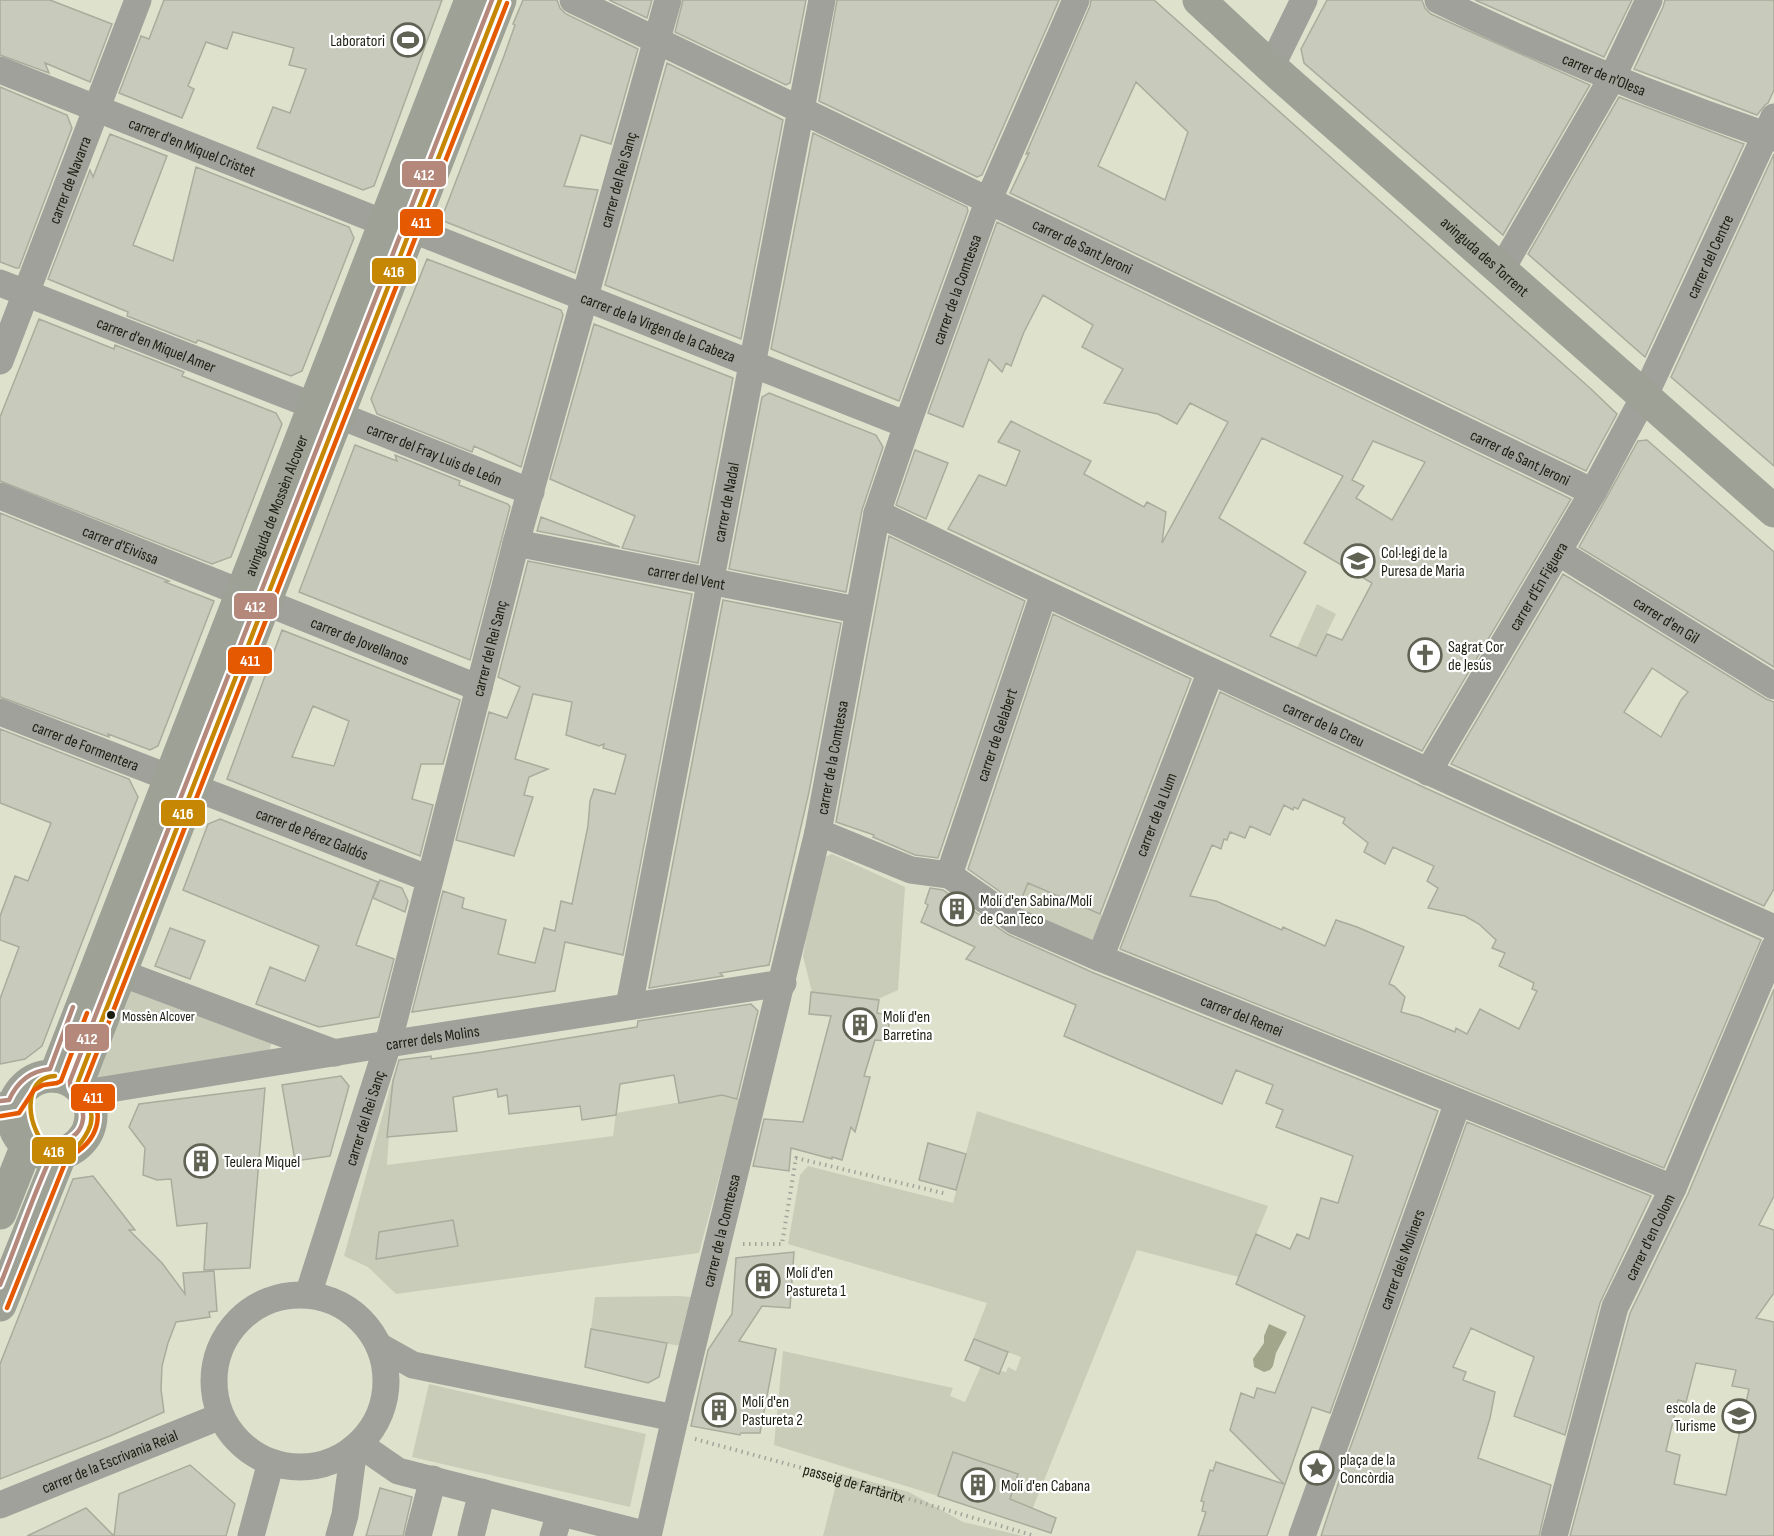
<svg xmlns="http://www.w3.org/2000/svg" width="1774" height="1536" viewBox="0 0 1774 1536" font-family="'Sofia Sans Condensed',sans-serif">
<rect width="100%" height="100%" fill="#dee2cd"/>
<path fill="#c9ccb8" d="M1317 604 1336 614 1319 649 1311 674 1297 648Z
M832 854 905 887 898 990 876 1000 812 992 803 956 821 859Z
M1028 882 1106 917 1095 946 1017 911Z
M121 973 274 1030 267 1064 85 1093Z
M393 1077 387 1165 613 1136 616 1113 723 1095 740 1099 699 1253 396 1294 368 1267 344 1256Z
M977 1111 1268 1206 1239 1277 1137 1250 1026 1525 1004 1518 1018 1474 953 1452 938 1496 774 1445 783 1351 953 1388 950 1396 965 1402 981 1366 1006 1372 1008 1367 1016 1371 1021 1357 973 1339 987 1303 788 1244 800 1175 808 1166 953 1203Z
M680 1296 702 1298 680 1346 591 1329 595 1297Z
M429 1384 646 1434 630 1507 412 1457Z
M839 1473 909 1492 963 1522 1023 1536H823Z"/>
<path fill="#a2a68a" d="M1269 1324 1287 1332 1276 1353 1273 1366 1270 1370 1264 1372 1254 1367 1253 1359 1264 1343V1336Z"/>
<path fill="#c8cabb" stroke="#a9ac9c" stroke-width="1.5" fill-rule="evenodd" d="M0 0H50L112 24 90 82 45 63 49 73 0 55Z
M164 0H442L374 186 363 190 257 148 273 107 290 113 306 69 289 65 294 48 233 32 227 49 206 42 188 86 194 89 182 118 119 93 141 36 149 39Z
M523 0H557L560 8 566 14 638 49 611 144 581 135 564 186 598 190 575 273 441 220 504 56 515 25 513 24Z
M609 0H652L647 18Z
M683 0H806L790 83 786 85 675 32Z
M837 0H1059L982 175 977 177 819 101Z
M1091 0H1154L1591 389 1617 414 1586 471 1010 193 1029 153 1026 154 1090 6ZM1136 82 1188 132 1165 200 1098 166Z
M1327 0H1422L1425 8 1431 14 1590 85 1503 235 1304 63 1301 49Z
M1475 0H1632L1604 57Z
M1665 0H1774V90L1768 103 1765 105 1757 115 1634 69 1663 7Z
M667 63 783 120 741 339 605 285Z
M0 87 67 115 72 128 19 268H16L0 262Z
M1619 97 1744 144 1645 357 1528 254Z
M813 133 967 207 968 211 899 401 771 349Z
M110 134 167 156 133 245 173 261 196 167 349 227 354 238 302 371 291 376 198 340 196 343 127 316 128 312 48 279 90 170 93 177Z
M1774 154V466L1671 377Z
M997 222 1571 499 1422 751 948 529 979 475 1006 486 1020 451 998 442 1011 421 1091 461 1084 474 1144 507 1147 502 1166 512 1162 543 1228 422 1190 403 1177 424 1158 414 1104 403 1123 369 1082 347 1093 325 1043 295 1024 332 1011 366 1006 363 1002 372 989 359 963 427 928 413ZM1262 438 1343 476 1304 543 1372 583 1342 640 1327 634 1316 656 1270 636 1306 572 1219 518ZM1373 441 1425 462 1392 520 1356 498 1364 486 1352 480Z
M427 259 561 310 563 315 521 467 474 446 472 452 377 414 371 399Z
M39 319 114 349 115 345 184 372 182 376 276 413 282 424 231 557 212 564 0 481V417Z
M594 324 733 378 698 563 622 548 635 516 550 479Z
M769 393 876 435 883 447 862 510 846 592 729 569 762 397Z
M1647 440 1774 552V667L1579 547 1638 441Z
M355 445 397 461 395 455 460 481 459 485 508 504 510 507 470 660 299 592Z
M915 450 948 463 926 519 896 505Z
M0 513 169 581 165 582 214 601 158 746 150 750 108 734 109 737 0 697Z
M541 517 620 547 537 531Z
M889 536 1025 601 938 858 915 855 873 837 874 835 836 822Z
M528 561 692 594 623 955 565 942 555 991 412 1012 443 891 464 898 462 908 506 920 498 954 535 963 544 928 555 931 561 901 572 904 588 826 590 801 594 789 615 794 626 755 603 748 604 744 599 746 566 735 572 702 533 694 515 759 548 769 529 777 524 795 533 797 514 856 456 840 489 712 507 718 520 687 498 677Z
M1563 574 1766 699 1774 702V889L1764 906 1451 764ZM1652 668 1688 692 1681 700 1661 737 1624 712Z
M723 600 841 623 809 792 769 965 720 973 723 976 649 988Z
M1053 614 1191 679 1100 914 1028 883 1019 905 968 869Z
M282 630 460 700 443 764H421L412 799 433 805 420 856 227 779ZM313 706 349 721 334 766 292 757Z
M1220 692 1421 786 1761 940 1664 1168 1120 949ZM1303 799 1345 818 1343 823 1368 843 1364 852 1385 864 1393 847 1434 866 1427 881 1438 888 1428 908 1465 916 1479 924 1496 940 1492 948 1505 953 1499 966 1534 983 1532 989 1537 991 1519 1029 1480 1009 1467 1034 1456 1028 1455 1032 1419 1017 1401 1012 1405 997 1394 986 1389 984 1404 947 1357 927 1336 920 1325 946 1283 927 1282 930 1216 901 1190 896 1212 845 1221 849 1224 839 1227 840 1230 832 1245 838 1250 826 1270 835 1284 805 1293 810 1294 807 1298 809Z
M0 729 129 779 138 797 42 1046 25 1059 0 1064V999L19 947 0 940V916L15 876 28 881 51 823 0 803Z
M220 819 378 882 356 945 394 959 379 1017 319 1027 256 1004 270 967 305 981 319 946 183 890 208 824Z
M380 880 402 888 408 901 405 912 373 898Z
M930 888 943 890 1009 935 1094 973 1438 1111 1330 1413 1312 1407 1267 1536H1198L1206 1512 1202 1511 1204 1502 1201 1501 1210 1470 1213 1471 1216 1462 1284 1484 1230 1430 1241 1393 1254 1398 1257 1388 1275 1393 1305 1316 1236 1284 1256 1234 1290 1249 1297 1234 1309 1239 1321 1198 1338 1203 1353 1156 1276 1127 1283 1110 1266 1103 1273 1085 1236 1070 1222 1104 1064 1036 1076 1005 966 959 975 947 921 922 928 905 925 903Z
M170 928 205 941 190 979 155 966Z
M1774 989V1196L1759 1225 1774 1230V1293L1756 1318 1774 1322V1536H1570L1630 1313 1688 1194ZM1696 1363 1736 1370 1732 1386 1749 1389 1726 1495 1674 1484 1680 1455 1666 1451 1678 1400 1686 1402Z
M811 992 879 1000 877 1013 890 1015 887 1041 875 1040 864 1076 870 1077 855 1132 851 1127 842 1160 832 1157V1159L791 1148 789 1171 753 1166 764 1119 803 1122 831 1016 809 1014Z
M751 1004 758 1011 737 1099 722 1095 679 1103 674 1075 620 1084 616 1115 582 1120 580 1106 509 1114 507 1095 498 1097 497 1089 453 1097 457 1131 387 1137 393 1081 399 1060 431 1056V1059L482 1052 637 1027 638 1021Z
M341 1076 349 1086 330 1156 295 1161 282 1085Z
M265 1088 250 1268 204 1270 207 1223 177 1226 171 1179 157 1180 143 1175 145 1148 129 1127 139 1104Z
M1467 1122 1651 1196 1600 1303 1565 1435 1514 1416 1534 1357 1471 1328 1453 1367 1466 1372 1463 1380 1495 1392 1490 1418 1478 1458 1551 1485 1539 1536H1321L1348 1454Z
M928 1143 966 1154 956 1190 919 1180Z
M93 1176 135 1230H129L162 1263 185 1294 183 1273 214 1271 217 1311 209 1312 210 1317 176 1322 168 1343 162 1366 161 1389 164 1412 110 1436 0 1479V1364L73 1179Z
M453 1220 458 1246 376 1259 379 1232Z
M794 1252 790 1308 762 1306 739 1341 776 1349 760 1433H741L740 1435 691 1426 708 1350 732 1314 736 1258Z
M591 1329 667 1343 659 1377 648 1383 585 1367Z
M974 1339 1008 1352 999 1374 965 1360Z
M953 1452 1018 1474 1010 1499 1056 1518 1051 1533 938 1496Z
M190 1465 235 1504 226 1536H27L86 1508 114 1536 119 1494Z
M380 1488 412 1497 403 1536H366Z"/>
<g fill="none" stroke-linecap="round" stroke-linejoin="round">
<g stroke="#a2a59a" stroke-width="4" stroke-dasharray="1.5 4.5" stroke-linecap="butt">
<path d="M743 1244H782L796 1158 947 1194"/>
<path id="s1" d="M695 1439 828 1475 1035 1536"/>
</g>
<g stroke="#a0a19a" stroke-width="27">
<path id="s2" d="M573 0 1593 492"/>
<path id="s3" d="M1438 0C1547 53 1660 99 1774 138"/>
<path d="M1271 67 1304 0"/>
<path id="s4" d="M0 70 384 223"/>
<path id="s5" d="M411 229 907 425"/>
<path d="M1501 270 1612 78 1649 0"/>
<path id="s6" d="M0 283 314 406"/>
<path id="s7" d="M0 361 138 0"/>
<path id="s8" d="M338 415 531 492"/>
<path id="s9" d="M0 496 479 688"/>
<path id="s10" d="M877 513C1174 656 1473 793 1774 928"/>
<path id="s11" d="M516 543 857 610"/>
<path id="s12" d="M1558 552 1774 686"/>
<path id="s13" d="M0 712 170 778"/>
<path id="s14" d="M1428 772 1593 492 1644 397 1774 117"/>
<path id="s15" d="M193 787 430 879"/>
<path id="s16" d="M818 832 911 870 949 875 1015 921 1100 958 1673 1188"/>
<path id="s17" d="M949 875 1044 593"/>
<path id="s18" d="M1100 958 1211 671"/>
<path d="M121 973 335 1053"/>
<path id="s19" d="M629 1006 822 0"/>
<path id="s20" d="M85 1093 388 1044 783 983"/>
<path id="s21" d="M308 1295 388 1044 516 543 668 0"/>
<circle cx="300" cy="1381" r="86"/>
<path d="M379 1346 413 1365 675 1418"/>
<path d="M359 1444 398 1471 648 1535"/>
<path id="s22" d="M0 1505 221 1416"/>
<path d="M251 1536 271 1462"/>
<path d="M339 1536 345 1515 354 1448"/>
<path d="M418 1536 433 1479"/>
<path d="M471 1536 482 1492"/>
<path d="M553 1536 560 1513"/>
<path id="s23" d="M648 1536 675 1418 818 832 877 513 907 425 989 199 1076 0"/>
<path id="s24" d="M1302 1536 1458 1102"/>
<path id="s25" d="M1554 1536 1615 1307 1673 1188 1774 948"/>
</g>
<path stroke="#a0a19a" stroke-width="33" d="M0 1109 14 1107"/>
<g stroke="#9ea196" stroke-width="33">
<path id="s26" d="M1199 0 1271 67 1774 511"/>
<path id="s27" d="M55 1076 471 0"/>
<circle cx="52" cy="1115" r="39"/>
<path d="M77 1084 500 0"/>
<path d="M0 1213 27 1145"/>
<path d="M0 1305 61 1153"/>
</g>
<defs>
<path id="bus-1" d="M55 1076C0 1079 50 1204 88 1131 97 1114 87 1097 77 1084
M77 1084 500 0"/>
<path id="bus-2" d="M1 1116 19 1113 34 1090 43 1085 57 1083 61 1081 87 1013
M7 1308 67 1158C100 1141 107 1113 85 1083L507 3"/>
<path id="bus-3" d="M0 1101 9 1100C17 1082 30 1071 50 1069L73 1007
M0 1285C18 1241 33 1195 53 1152 60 1139 80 1141 83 1119 85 1103 69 1094 70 1081L492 0"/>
</defs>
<use href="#bus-1" stroke="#fff" stroke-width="9"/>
<use href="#bus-2" stroke="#fff" stroke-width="9"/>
<use href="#bus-3" stroke="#fff" stroke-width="9"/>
<use href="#bus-1" stroke="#c68804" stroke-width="4.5"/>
<use href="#bus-2" stroke="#e55900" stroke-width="4.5"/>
<use href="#bus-3" stroke="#b4897b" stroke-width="4.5"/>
</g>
<defs>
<symbol id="stadium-ring" viewBox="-11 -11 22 22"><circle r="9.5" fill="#fff" stroke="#606353" stroke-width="1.5"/><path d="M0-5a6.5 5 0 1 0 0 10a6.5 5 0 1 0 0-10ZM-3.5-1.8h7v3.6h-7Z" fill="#606353"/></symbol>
<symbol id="school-ring" viewBox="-11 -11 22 22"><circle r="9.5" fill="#fff" stroke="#606353" stroke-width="1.5"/><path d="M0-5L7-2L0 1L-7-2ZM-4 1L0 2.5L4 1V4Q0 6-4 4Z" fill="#606353"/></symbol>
<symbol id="church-ring" viewBox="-11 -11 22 22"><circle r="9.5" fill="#fff" stroke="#606353" stroke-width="1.5"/><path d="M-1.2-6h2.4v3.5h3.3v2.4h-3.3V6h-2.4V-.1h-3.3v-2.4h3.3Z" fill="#606353"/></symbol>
<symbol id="building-ring" viewBox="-11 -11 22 22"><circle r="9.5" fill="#fff" stroke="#606353" stroke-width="1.5"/><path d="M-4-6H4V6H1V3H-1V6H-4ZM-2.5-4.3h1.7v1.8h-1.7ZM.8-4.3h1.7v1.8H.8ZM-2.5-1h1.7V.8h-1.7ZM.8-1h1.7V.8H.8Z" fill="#606353"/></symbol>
<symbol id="university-ring" viewBox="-11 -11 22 22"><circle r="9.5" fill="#fff" stroke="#606353" stroke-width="1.5"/><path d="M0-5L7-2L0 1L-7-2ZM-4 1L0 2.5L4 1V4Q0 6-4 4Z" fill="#606353"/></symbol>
<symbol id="sight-ring" viewBox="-11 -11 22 22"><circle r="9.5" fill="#fff" stroke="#606353" stroke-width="1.5"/><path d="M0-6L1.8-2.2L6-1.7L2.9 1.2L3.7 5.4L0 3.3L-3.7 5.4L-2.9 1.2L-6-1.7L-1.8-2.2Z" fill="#606353"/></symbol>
</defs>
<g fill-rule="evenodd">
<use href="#stadium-ring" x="389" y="21" width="38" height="38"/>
<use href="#school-ring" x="1339" y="542" width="38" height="38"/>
<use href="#church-ring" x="1406" y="636" width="38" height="38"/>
<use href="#building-ring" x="938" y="890" width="38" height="38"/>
<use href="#building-ring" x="841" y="1006" width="38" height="38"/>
<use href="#building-ring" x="182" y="1142" width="38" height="38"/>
<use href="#building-ring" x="744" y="1262" width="38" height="38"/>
<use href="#building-ring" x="700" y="1391" width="38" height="38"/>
<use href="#university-ring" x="1720" y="1397" width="38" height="38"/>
<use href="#sight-ring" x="1298" y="1449" width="38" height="38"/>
<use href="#building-ring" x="959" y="1466" width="38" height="38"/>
</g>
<circle fill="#1c1e11" stroke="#fff" stroke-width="2" cx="111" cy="1015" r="5"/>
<g text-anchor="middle" stroke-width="4.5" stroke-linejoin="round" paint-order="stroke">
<g font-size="14" fill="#1c1e11" stroke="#fff" text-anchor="start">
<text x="122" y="1021">Mossèn Alcover</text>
</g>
<g font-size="16" fill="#1c1e11" stroke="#fff" text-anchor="start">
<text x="385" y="46" text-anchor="end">Laboratori</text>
<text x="1381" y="558">Col·legi de la<tspan x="1381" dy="18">Puresa de Maria</tspan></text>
<text x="1448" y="652">Sagrat Cor<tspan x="1448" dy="18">de Jesús</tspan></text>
<text x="980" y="906">Molí d'en Sabina/Molí<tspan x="980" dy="18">de Can Teco</tspan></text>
<text x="883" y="1022">Molí d'en<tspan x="883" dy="18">Barretina</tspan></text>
<text x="224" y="1167">Teulera Miquel</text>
<text x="786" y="1278">Molí d'en<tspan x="786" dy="18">Pastureta 1</tspan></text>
<text x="742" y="1407">Molí d'en<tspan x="742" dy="18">Pastureta 2</tspan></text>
<text x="1716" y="1413" text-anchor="end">escola de<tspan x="1716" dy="18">Turisme</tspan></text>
<text x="1340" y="1465">plaça de la<tspan x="1340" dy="18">Concòrdia</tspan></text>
<text x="1001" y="1491">Molí d'en Cabana</text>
</g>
<g font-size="16" fill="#1c1e11" stroke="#fff">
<text dy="6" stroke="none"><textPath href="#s3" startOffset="182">carrer de n'Olesa</textPath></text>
<text dy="6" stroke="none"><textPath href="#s4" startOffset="207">carrer d'en Miquel Cristet</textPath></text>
<text dy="6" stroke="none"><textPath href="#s21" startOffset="1158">carrer del Rei Sanç</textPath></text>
<text dy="6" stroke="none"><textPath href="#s7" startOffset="194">carrer de Navarra</textPath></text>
<text dy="6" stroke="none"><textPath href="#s2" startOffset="566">carrer de Sant Jeroni</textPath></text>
<text dy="6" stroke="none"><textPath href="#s26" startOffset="384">avinguda des Torrent</textPath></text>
<text dy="6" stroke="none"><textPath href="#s14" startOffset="588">carrer del Centre</textPath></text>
<text dy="6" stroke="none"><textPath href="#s23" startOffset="1286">carrer de la Comtessa</textPath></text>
<text dy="6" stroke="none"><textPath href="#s5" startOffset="266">carrer de la Virgen de la Cabeza</textPath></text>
<text dy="6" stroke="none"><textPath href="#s6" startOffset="168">carrer d'en Miquel Amer</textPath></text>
<text dy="6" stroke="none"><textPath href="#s8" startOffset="104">carrer del Fray Luis de León</textPath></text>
<text dy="6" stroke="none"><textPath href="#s2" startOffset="1052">carrer de Sant Jeroni</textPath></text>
<text dy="6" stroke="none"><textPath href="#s19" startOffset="513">carrer de Nadal</textPath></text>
<text dy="6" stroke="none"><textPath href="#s27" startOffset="612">avinguda de Mossèn Alcover</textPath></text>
<text dy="6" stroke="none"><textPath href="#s9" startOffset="130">carrer d'Eivissa</textPath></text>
<text dy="6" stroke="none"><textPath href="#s11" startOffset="174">carrer del Vent</textPath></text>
<text dy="6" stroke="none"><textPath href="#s14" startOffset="216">carrer d'En Figuera</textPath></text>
<text dy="6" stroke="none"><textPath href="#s12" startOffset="128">carrer d'en Gil</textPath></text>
<text dy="6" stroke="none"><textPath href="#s9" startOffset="388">carrer de Jovellanos</textPath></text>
<text dy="6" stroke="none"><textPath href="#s21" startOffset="672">carrer del Rei Sanç</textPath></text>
<text dy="6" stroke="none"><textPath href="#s10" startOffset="494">carrer de la Creu</textPath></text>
<text dy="6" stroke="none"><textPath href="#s17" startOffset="148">carrer de Gelabert</textPath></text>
<text dy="6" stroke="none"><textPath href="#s13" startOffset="92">carrer de Formentera</textPath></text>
<text dy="6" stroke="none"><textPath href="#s23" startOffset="800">carrer de la Comtessa</textPath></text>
<text dy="6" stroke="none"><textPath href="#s18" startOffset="154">carrer de la Llum</textPath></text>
<text dy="6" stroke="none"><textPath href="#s15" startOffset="128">carrer de Pérez Galdós</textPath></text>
<text dy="6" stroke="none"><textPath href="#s16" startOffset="465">carrer del Remei</textPath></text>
<text dy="6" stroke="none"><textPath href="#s20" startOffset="352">carrer dels Molins</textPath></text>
<text dy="6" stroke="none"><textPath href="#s21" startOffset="186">carrer del Rei Sanç</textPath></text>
<text dy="6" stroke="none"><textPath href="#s23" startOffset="314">carrer de la Comtessa</textPath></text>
<text dy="6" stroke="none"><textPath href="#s25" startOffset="315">carrer d'en Colom</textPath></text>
<text dy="6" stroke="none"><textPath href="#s24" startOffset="294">carrer dels Moliners</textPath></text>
<text dy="6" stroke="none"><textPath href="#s22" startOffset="118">carrer de la Escrivania Reial</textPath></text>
<text dy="6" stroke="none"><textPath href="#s1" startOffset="165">passeig de Fartàritx</textPath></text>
</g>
</g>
<g stroke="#fff" stroke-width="2">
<rect x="401" y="160" width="46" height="28" rx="6" fill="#b4897b"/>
<rect x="399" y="208" width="45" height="29" rx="6" fill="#e55900"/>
<rect x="371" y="257" width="46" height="28" rx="6" fill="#c68804"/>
<rect x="233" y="592" width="45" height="28" rx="6" fill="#b4897b"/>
<rect x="227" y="646" width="46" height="29" rx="6" fill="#e55900"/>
<rect x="160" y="799" width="46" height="28" rx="6" fill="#c68804"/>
<rect x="64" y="1023" width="46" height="29" rx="6" fill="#b4897b"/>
<rect x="70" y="1083" width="46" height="29" rx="6" fill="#e55900"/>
<rect x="31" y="1136" width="46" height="29" rx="6" fill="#c68804"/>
</g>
<g font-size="16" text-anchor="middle" font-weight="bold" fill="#fff">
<text x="424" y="180">412</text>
<text x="421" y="228">411</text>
<text x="394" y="277">416</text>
<text x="255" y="612">412</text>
<text x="250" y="666">411</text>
<text x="183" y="819">416</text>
<text x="87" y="1044">412</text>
<text x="93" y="1103">411</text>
<text x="54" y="1157">416</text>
</g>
</svg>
